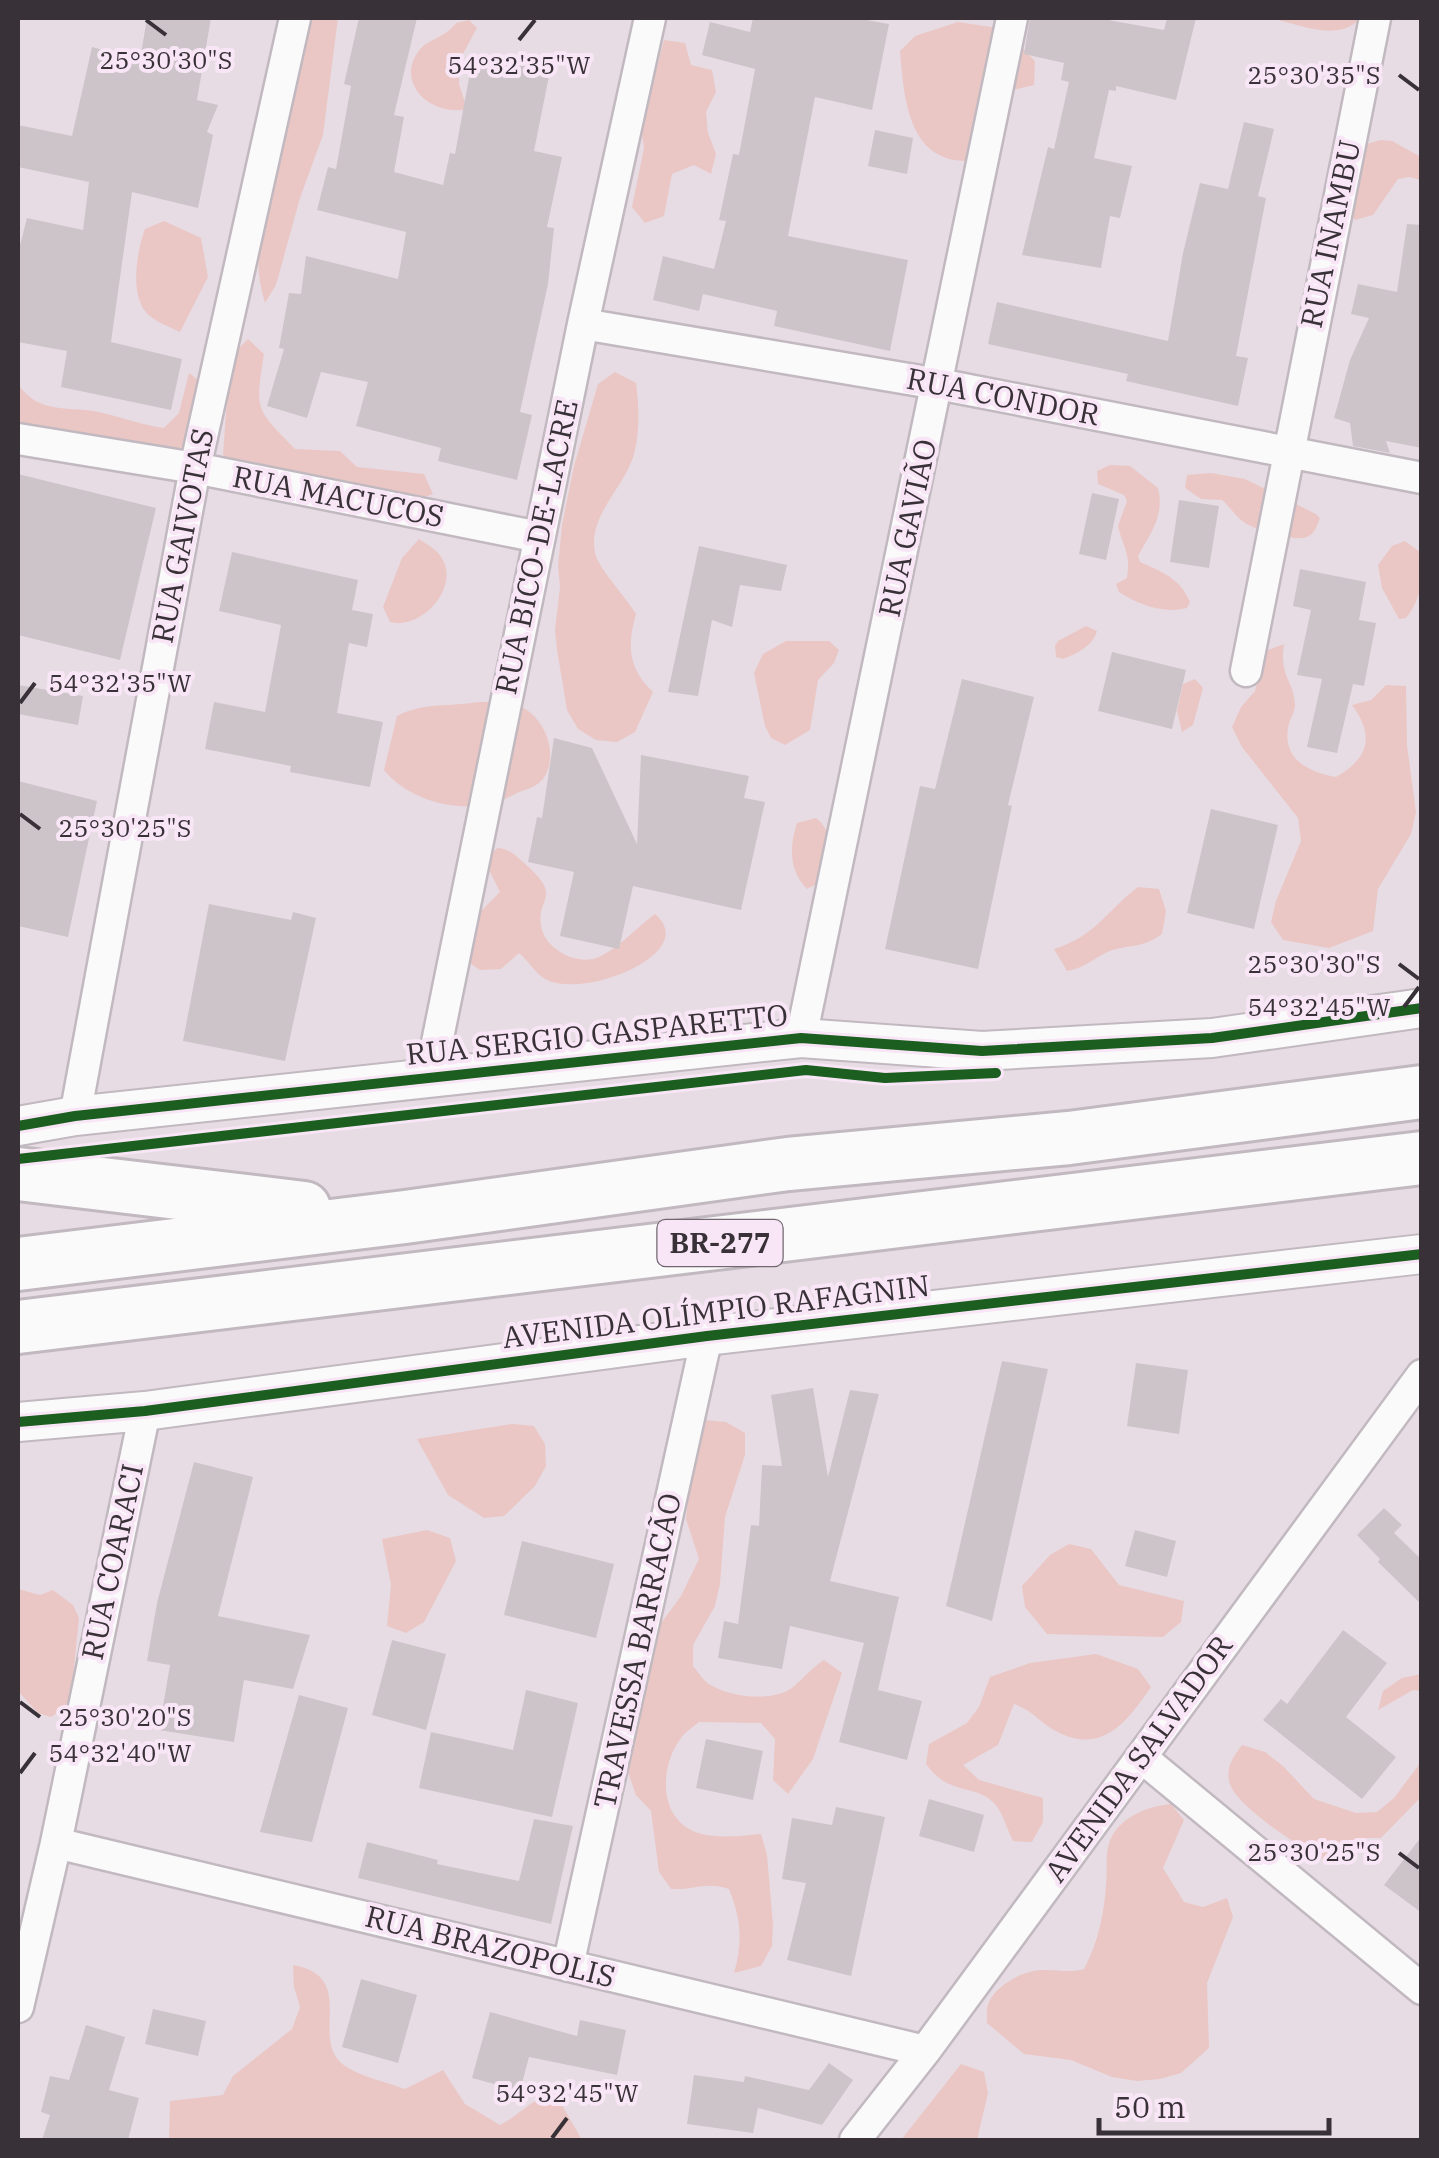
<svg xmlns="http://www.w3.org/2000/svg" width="1439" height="2158" viewBox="0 0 1439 2158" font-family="'IBM Plex Serif',serif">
<rect width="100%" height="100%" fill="#e7dce4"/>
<path fill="#eac7c5" d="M310 18H338L323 135 300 198 276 285 265 303C255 271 256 239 269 207Z
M1268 18H1361C1336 44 1299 23 1268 18Z
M469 20 477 28 459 61V84L467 109C433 117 395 85 418 52 426 39 444 39 456 23Z
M958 22 1004 29 1035 61 1034 85 1013 90 1003 111 968 161C908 162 904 98 900 51L915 36Z
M664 40 685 43 691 65 712 70 716 92 706 112 708 133 716 154 711 174 694 165 672 174 664 216 645 223 632 207 644 148 641 128Z
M1381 140 1392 141 1421 157V180L1409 177 1398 179 1373 215 1355 220 1348 212 1359 146Z
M164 221 201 238 208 277 180 332C170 327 158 323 150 316 128 299 137 251 145 229Z
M248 339 264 354C255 411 255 408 295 449L340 451 357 467 424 474 433 494 414 501 233 472 223 454 226 413 233 354Z
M615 372 636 383C639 405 640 433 634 454 625 488 585 517 596 556 599 568 628 600 636 614 627 646 628 668 653 692L635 732 617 742 596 740 578 729 567 710 557 650 555 630 560 587 558 566 562 525 574 466 598 384Z
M189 373 206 386 185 446 165 454 18 426V384C39 416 71 405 103 413 124 418 142 425 164 428L179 413Z
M1110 465 1130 466 1158 488C1165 516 1150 534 1138 556L1140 562C1162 572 1180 578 1190 602L1187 608C1164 614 1139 605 1119 592L1116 584 1127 578C1131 552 1123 548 1118 526L1127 501 1124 495 1098 484 1097 471Z
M1211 473 1245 479 1316 514 1320 518C1317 525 1315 534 1307 537 1295 542 1256 530 1245 523 1236 517 1230 507 1222 500L1201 499 1185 488 1187 475Z
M419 539C425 543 434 548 439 554 464 584 422 631 390 622L383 607 402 558Z
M1405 541 1420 552C1424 575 1422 599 1406 618L1399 619 1382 588 1378 565 1392 546Z
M1086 626 1097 631C1093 646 1076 654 1063 659L1056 657 1055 646 1058 641Z
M786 641H829L839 650 834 663 818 680 810 730 785 745 771 738 765 726 754 673 763 654Z
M1284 644C1279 677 1294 680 1295 705 1295 712 1289 720 1288 728 1283 760 1309 772 1336 777 1369 758 1375 736 1352 705L1371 700 1386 685 1406 686 1407 745 1416 812 1411 834 1378 889 1373 931 1329 948 1283 940 1271 922 1276 901 1301 841 1298 818 1242 747 1232 727 1241 707 1255 691 1265 651Z
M1195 679 1203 688 1193 725 1182 732 1177 711 1183 684Z
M478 702C491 702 505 701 517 705 543 714 559 751 545 776 539 786 528 789 519 792 512 795 505 800 498 802 460 814 409 801 384 770L397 716C424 702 449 707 478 702Z
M816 818C838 835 825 860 819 883L807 889C789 870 789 847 797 823Z
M497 848C508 848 515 855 523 862 567 900 533 896 542 930 548 951 579 966 599 957 619 948 637 927 655 914 701 952 586 999 547 980 536 975 529 961 519 953L501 969 480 970 467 961 471 921 500 892 489 870 488 858Z
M1138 887 1159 889 1166 911 1162 934C1137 952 1124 942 1102 955 1089 962 1083 968 1067 971L1054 949C1096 936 1106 911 1138 887Z
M704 1420 726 1422 745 1433V1455L725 1517 720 1584 715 1606 693 1645V1666C698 1672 703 1680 709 1684 729 1697 766 1701 787 1691 798 1686 809 1669 824 1660L842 1673 813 1759 788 1794 773 1780 775 1739 761 1723 699 1722C693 1727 685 1732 681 1738 659 1767 658 1820 698 1833 718 1839 740 1836 761 1834L767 1855 773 1924 772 1946 761 1966 734 1973C743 1943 741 1918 729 1889 706 1881 695 1890 671 1889L659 1872 651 1811 636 1795 628 1772 625 1729 656 1630 681 1596 699 1559 686 1519 695 1438Z
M512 1424 534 1426 545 1444 546 1466 535 1486 504 1516 484 1518 448 1495 417 1439Z
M427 1530 450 1538 456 1561 424 1622 406 1633 387 1626 391 1585 382 1539Z
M1069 1544 1091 1549 1119 1585 1184 1601 1181 1622 1163 1637 1047 1634 1025 1607 1022 1586 1050 1555Z
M18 1589 40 1595 53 1590 73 1605 79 1618 71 1697 63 1709 51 1717 38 1713 19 1692Z
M1096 1654 1138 1669 1151 1687C1127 1722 1101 1757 1054 1730 1037 1720 1034 1712 1014 1704L998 1745 963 1765 979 1780 1043 1798V1822L1032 1842 1013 1841C1007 1830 1003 1813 995 1804 974 1782 951 1798 926 1764L929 1744 967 1723 979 1707 990 1677 1030 1663Z
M1421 1674V1691L1413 1690 1378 1710 1383 1691 1402 1678Z
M1242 1745 1265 1752 1283 1766 1314 1799 1356 1813 1377 1812 1394 1798 1418 1766 1421 1755V1797L1381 1838H1361L1324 1860C1301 1847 1234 1806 1229 1781 1226 1766 1234 1756 1242 1745Z
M1171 1804 1184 1820 1163 1868 1184 1902 1203 1907 1227 1898 1233 1917 1207 1983 1209 2048 1181 2073 1160 2079 1137 2081 1112 2077 1071 2060 1024 2054 987 2023C987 2016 986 2006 990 2000 999 1983 1026 1969 1045 1970 1060 1970 1069 1973 1084 1969 1098 1943 1104 1914 1106 1885 1108 1869 1104 1853 1111 1838 1122 1816 1149 1806 1171 1804Z
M293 1965C360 1977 307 2040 345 2066 361 2077 387 2082 405 2089L443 2070 465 2104 500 2125C522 2114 530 2099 555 2093L582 2140H169L170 2101 223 2095 233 2076 292 2029 300 2007 294 1987Z
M961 2064 984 2072 988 2093 977 2140H901Z"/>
<path fill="#cdc4c9" d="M147 18H211L197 100 218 105 207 132 213 135 198 208 132 192 111 342 182 359 171 410 61 387 67 351 18 342V253L27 218 83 230 89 182 18 167V125L72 136 92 47 140 60Z
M359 18H417L394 115 404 117 394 172 443 185 450 153 455 154 473 56 550 71 534 151 562 157 547 227 554 228 548 284 520 412 532 415 517 480 438 461 441 448 356 426 368 382 321 372 307 418 267 406 284 349 279 348 289 293 301 294 306 256 398 279 406 232 317 210 328 167 336 169 351 86 344 84Z
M753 18H856L889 24 872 110 815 97 788 236 908 260 890 351 774 326 777 311 703 294 699 311 653 300 663 256 714 269 726 221 719 220 733 154 739 155 755 69 702 55 710 22 750 32Z
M1030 18H1097L1164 30 1167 18H1196L1176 100 1116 86V91L1109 90 1094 158 1132 166 1120 218 1110 216 1101 268 1022 255 1048 147 1054 149 1069 82 1061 80 1064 63 1024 54Z
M1244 122 1274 129 1258 196 1266 198 1236 356 1248 358 1238 406 1126 381 1128 374 988 344 997 302 1168 341 1183 253 1200 183 1228 189Z
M875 130 913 138 907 174 868 166Z
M1407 224 1422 225V448L1386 441 1390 453 1353 446 1350 423 1334 418 1350 360 1369 318 1351 314 1358 284 1397 292Z
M18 474 156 508 120 660 18 635Z
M1092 493 1119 499 1106 560 1079 554Z
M1179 500 1219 506 1209 568 1170 562Z
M699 546 787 565 781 591 740 585 732 627 712 620 698 696 668 692Z
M232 552 358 580 352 610 373 614 367 647 349 643 337 713 383 722 370 787 290 772 291 766 205 749 214 702 265 712 281 625 219 611Z
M1300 569 1366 582 1359 620 1376 623 1364 686 1353 684 1337 753 1307 747 1322 679 1297 675 1311 610 1293 606Z
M1112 652 1186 670 1172 729 1098 711Z
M962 679 1034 697 1008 805 1012 806 978 969 885 949 920 786 935 789Z
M18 685 83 696 78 725 18 714Z
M554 738 592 748 637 844 641 755 749 776 744 798 765 802 741 910 633 886 619 949 560 936 574 872 528 862 537 817 542 818Z
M18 781 97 801 68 937 18 926Z
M1211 809 1278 825 1254 929 1187 913Z
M209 904 291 920 293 912 316 918 285 1061 183 1041Z
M1002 1361 1048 1369 992 1621 946 1606Z
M1136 1363 1188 1370 1179 1434 1127 1426Z
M813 1388 828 1477 850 1390 879 1394 830 1581 899 1597 878 1690 922 1701 907 1760 839 1742 864 1643 790 1626 782 1669 718 1658 724 1621 738 1624 751 1525 759 1526 762 1465 782 1466 771 1395Z
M194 1462 253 1477 218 1616 310 1635 293 1689 244 1680 234 1742 159 1730 170 1665 147 1661 157 1603Z
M1384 1508 1402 1525 1394 1533 1422 1560V1605L1378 1562 1380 1559 1357 1535Z
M1135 1530 1176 1541 1167 1577 1125 1566Z
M522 1541 614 1564 596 1638 504 1615Z
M1343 1630 1387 1663 1346 1717 1396 1757 1362 1799 1263 1720 1281 1699 1287 1704Z
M392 1640 446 1654 426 1730 372 1715Z
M526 1690 578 1703 552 1817 419 1788 431 1732 513 1750Z
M299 1695 348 1708 312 1842 260 1832Z
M706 1739 763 1751 753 1800 696 1788Z
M929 1799 984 1815 974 1852 919 1836Z
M836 1807 885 1817 851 1976 787 1960 806 1883 782 1879 792 1818 832 1825Z
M534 1819 573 1826 551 1924 358 1878 367 1842 438 1860 437 1864 519 1881Z
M1422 1836V1913L1384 1885Z
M361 1979 417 1995 398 2063 342 2047Z
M153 2009 206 2021 198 2056 145 2044Z
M490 2012 577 2036 580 2020 626 2030 617 2075 529 2057 520 2091 472 2078Z
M86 2025 125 2037 109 2090 139 2098 128 2140H42L50 2115 41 2112 50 2076 69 2080Z
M829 2063 853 2080 822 2125 758 2108 753 2133 687 2124 694 2075 744 2082 745 2076 809 2090Z"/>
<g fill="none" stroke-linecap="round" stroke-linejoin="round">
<defs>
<path id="minor" d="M583 324 938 384 1422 478
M18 439 195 468 539 537
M1246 671 1375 18
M801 1038 1012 18
M430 1077 583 324 650 18
M75 1116 195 468 295 18
M1141 1757 1422 1989
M56 1843 925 2051
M568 1966 707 1336
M18 2007 56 1843 145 1411
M855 2140 925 2051 1422 1375"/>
<path id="tertiary" d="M18 1126 75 1116 801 1038 982 1051 1212 1038 1422 1008
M18 1422 145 1411 707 1336 1422 1254"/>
<path id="motorway" d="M18 1174 304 1208
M18 1264 405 1217 788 1164 1069 1138 1422 1092
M18 1327 1422 1158"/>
</defs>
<use href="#minor" stroke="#c1b9bf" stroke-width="35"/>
<use href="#tertiary" stroke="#c1b9bf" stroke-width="42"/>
<use href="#motorway" stroke="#c1b9bf" stroke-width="58"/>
<use href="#minor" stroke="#fbfafb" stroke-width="30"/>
<use href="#tertiary" stroke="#fbfafb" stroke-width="38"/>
<use href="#motorway" stroke="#fbfafb" stroke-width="52"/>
<defs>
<path id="cycleway" d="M18 1126 75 1116 801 1038 982 1051 1212 1038 1422 1008
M18 1159 806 1070 885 1078 996 1073
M18 1422 145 1411 707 1336 1422 1254"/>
</defs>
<use href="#cycleway" stroke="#f8e5f5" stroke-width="16"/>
<use href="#cycleway" stroke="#1b5e20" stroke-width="10"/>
</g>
<path fill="none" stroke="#383137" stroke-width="4" d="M146 20 166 35M519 40 535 20M1399 75 1419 90M20 703 35 683M20 814 40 829M1399 964 1419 979M1404 1007 1419 987M20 1702 40 1717M20 1773 35 1753M1399 1853 1419 1868M552 2138 567 2118"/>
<g text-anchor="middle" stroke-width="8" stroke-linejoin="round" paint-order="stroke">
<rect fill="#f8e5f5" stroke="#726770" stroke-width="2.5" x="657.5" y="1220" width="125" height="46" rx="8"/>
<g font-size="28" font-weight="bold" fill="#383137">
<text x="720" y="1253">BR-277</text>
</g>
<g font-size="30" fill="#383137" stroke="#f8e5f5">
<text transform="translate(1331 234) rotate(-78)" y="10">RUA INAMBU</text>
<text transform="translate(1003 397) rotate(11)" y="10">RUA CONDOR</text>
<text transform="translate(338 497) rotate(11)" y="10">RUA MACUCOS</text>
<text transform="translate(908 528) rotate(-78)" y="10">RUA GAVIÃO</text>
<text transform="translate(183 536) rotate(-79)" y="10">RUA GAIVOTAS</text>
<text transform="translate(537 547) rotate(-78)" y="10">RUA BICO-DE-LACRE</text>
<text transform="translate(597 1035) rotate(-6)" y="10">RUA SERGIO GASPARETTO</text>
<text transform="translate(716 1312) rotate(-7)" y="10">AVENIDA OLÍMPIO RAFAGNIN</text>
<text transform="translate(113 1562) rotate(-78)" y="10">RUA COARACI</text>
<text transform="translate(638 1651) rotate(-78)" y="10">TRAVESSA BARRACÃO</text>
<text transform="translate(1139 1759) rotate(-54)" y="10">AVENIDA SALVADOR</text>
<text transform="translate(490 1947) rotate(14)" y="10">RUA BRAZOPOLIS</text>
</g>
</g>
<g font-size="25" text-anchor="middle" fill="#383137" stroke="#f8e5f5" stroke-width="8" stroke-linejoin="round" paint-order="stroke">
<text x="166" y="69">25°30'30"S</text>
<text x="519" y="74">54°32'35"W</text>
<text x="1314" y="84">25°30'35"S</text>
<text x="120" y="692">54°32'35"W</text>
<text x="125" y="837">25°30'25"S</text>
<text x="1314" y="973">25°30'30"S</text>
<text x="1319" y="1016">54°32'45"W</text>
<text x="125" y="1726">25°30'20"S</text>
<text x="120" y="1762">54°32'40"W</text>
<text x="1314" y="1861">25°30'25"S</text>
<text x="567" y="2102">54°32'45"W</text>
</g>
<rect width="1439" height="2158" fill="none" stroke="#383137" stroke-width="40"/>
<path d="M1099 2118v15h230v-15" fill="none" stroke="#383137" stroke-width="5"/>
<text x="1114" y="2118" font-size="30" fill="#383137" stroke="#f8e5f5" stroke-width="8" paint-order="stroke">50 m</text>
</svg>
